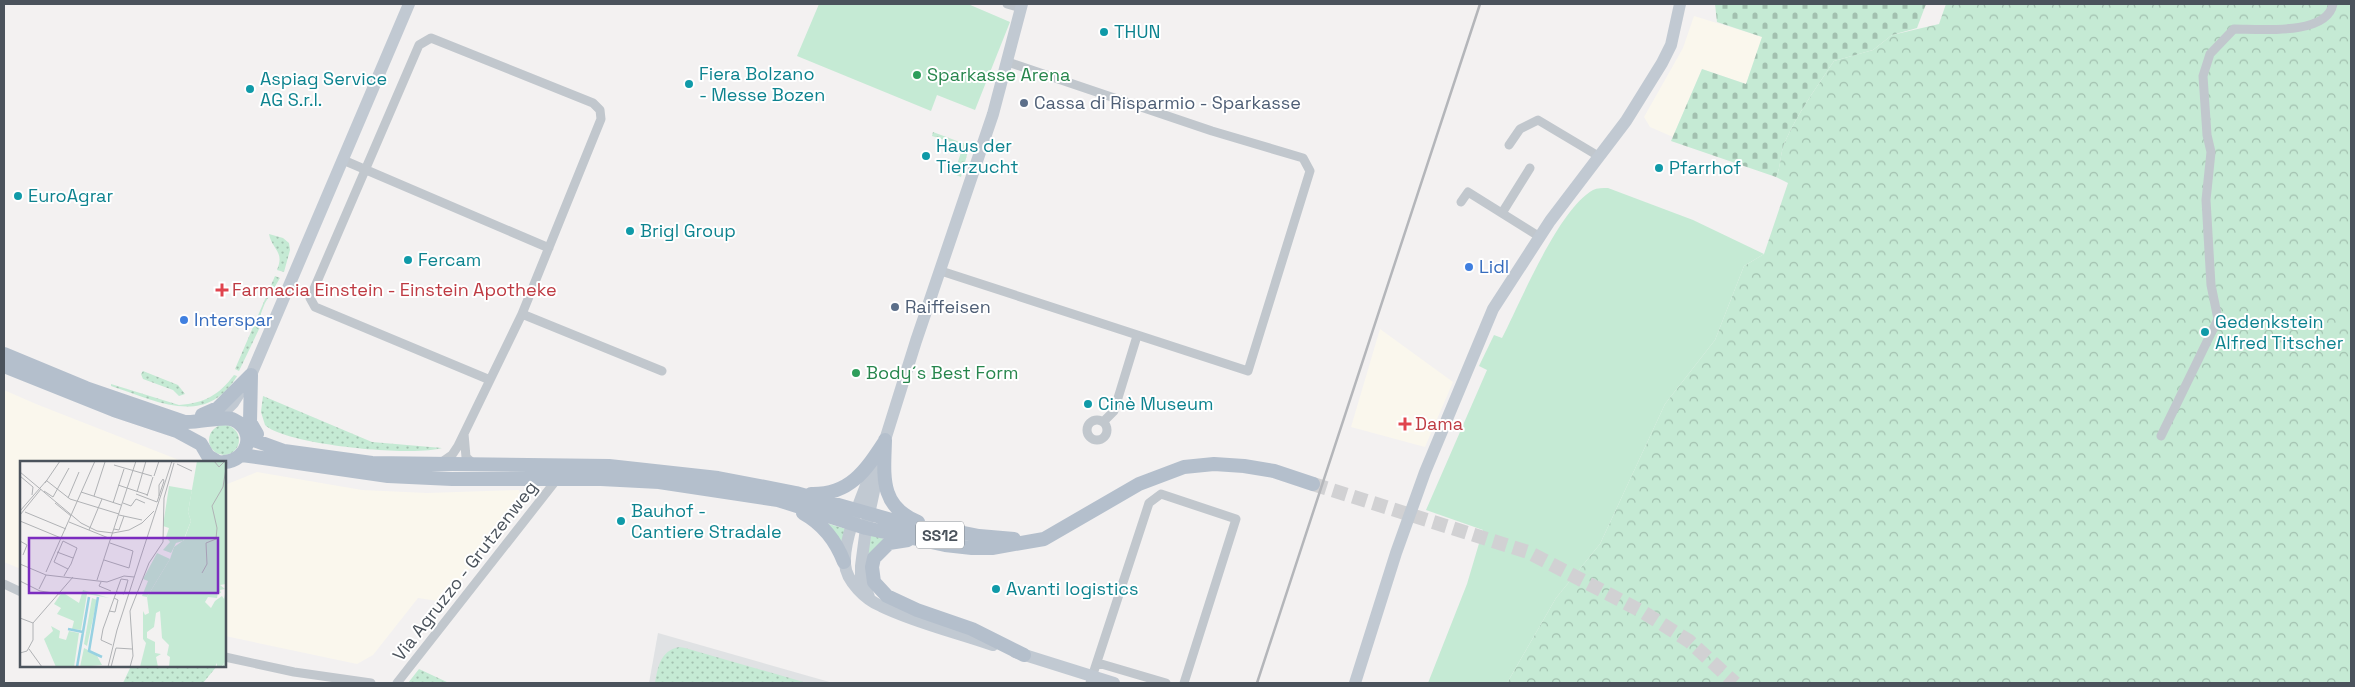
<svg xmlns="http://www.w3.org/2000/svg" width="2355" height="687" viewBox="0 0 2355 687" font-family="'Space Grotesk',sans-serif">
<defs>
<pattern id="grass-dots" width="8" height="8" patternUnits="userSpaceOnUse" patternTransform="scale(1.25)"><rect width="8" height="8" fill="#c5ead4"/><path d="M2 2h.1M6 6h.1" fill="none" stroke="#a2c0af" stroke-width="1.8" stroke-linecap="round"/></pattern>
<pattern id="forest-crowns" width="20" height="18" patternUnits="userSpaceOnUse" patternTransform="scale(1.25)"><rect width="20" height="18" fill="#c5ead4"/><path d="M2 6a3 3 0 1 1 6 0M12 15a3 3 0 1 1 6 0" fill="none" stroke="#a2c0af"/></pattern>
<pattern id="cemetery-stones" width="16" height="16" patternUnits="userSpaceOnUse" patternTransform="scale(1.25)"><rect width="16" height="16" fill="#c5ead4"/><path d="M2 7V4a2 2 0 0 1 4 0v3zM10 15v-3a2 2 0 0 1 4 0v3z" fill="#a2c0af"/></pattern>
</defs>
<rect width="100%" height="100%" fill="#f3f1f1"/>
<path fill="#faf7ed" d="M1694 16 1763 37 1746 84 1702 69 1673 137 1650 127 1644 117 1683 48Z
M1380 329 1453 382 1425 447 1351 427Z
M4 390 36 404 184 462H21V569L4 562Z
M257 472 362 490 427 493 519 490 523 501 444 602 418 598 373 655 357 664 225 636V485Z"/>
<path fill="#e0e2e4" d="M658 633 833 683H649Z"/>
<path fill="url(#grass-dots)" d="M933 132 965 144 968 151 961 177 954 174 963 146 932 136Z
M269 234 283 238 289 243 290 250 284 272 277 270C285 251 272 250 269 234Z
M275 276 280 278 265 303 261 313 260 327 239 371 235 369Z
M143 371 178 385 185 394 179 396 173 390 143 379 141 374Z
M234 375 237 376C205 429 155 400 111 386V384L179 405C205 403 219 395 234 375Z
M263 396 372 442 442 448C414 457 285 445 265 425L261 412Z
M209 440a15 15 0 1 1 30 0a15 15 0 1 1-30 0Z
M826 523 846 529 843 544Z
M870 535 884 539 866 573Z
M679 647 685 648 807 683H655C658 667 660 651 679 647Z
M131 666H217L203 683H123Z
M419 669 449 683H408Z"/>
<path fill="url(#forest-crowns)" d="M1946 4H2351V683H1507L1556 598 1600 544 1665 404 1715 340 1744 266 1764 254 1788 183 1776 177C1781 167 1780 154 1784 144 1797 114 1816 88 1834 61L1873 50 1892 35 1939 24Z"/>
<path fill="url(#cemetery-stones)" d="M1715 4H1926L1917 28 1892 35 1873 50 1834 61C1816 88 1797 114 1784 144 1780 155 1781 167 1776 177L1671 141 1702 69 1746 84 1762 37 1717 22Z"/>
<path fill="#c5ead4" d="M819 4H968L1010 22 975 110 937 95 931 111 797 56Z
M1608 188 1693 220 1764 254 1744 266 1715 340 1665 404 1600 544 1556 598 1507 683H1428L1467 584 1483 530 1426 510 1487 370 1479 366 1494 335 1502 338C1521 301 1558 210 1593 190 1597 188 1603 188 1608 188Z"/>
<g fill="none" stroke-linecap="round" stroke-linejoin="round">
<path stroke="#d1d1d3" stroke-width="14" stroke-dasharray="14 7" stroke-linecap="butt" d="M1313 484 1528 552 1643 612 1689 641 1735 683"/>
<path stroke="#c1c7cd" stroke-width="9" d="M1007 4 1021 8
M1509 145 1520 129 1538 120 1600 157
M343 160 549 248
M1461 202 1468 192 1540 237
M1502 213 1530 168
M941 271 1248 371 1310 171 1303 158 1212 131 1008 62
M522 314 662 371
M1087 430a10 10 0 1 1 20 0a10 10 0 1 1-20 0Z
M1103 422 1114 411 1137 336
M464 434 466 457 475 465
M2161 436 2218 319 2211 285 2206 200 2211 152 2207 135 2203 76 2210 54 2234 29C2259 29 2327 36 2333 4
M439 464 452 455 458 446 522 314 601 119 600 110 593 103 431 38 419 45 310 298 315 307 490 380
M4 584 21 592
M225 657 294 672 371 683
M1098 663 1166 683
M397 683 554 483 555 478
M1090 683 1149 503 1161 494 1236 519 1184 683"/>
<path stroke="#c1c9d2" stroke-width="12" d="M219 417 233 403 251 375 409 4
M871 473C862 496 843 540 845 564 846 581 866 600 881 606 916 623 956 632 993 645
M870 600 861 575V566L866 528 885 440 916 341 993 114 1022 4
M1015 652 1114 683
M1355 683 1396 553 1425 472 1493 309 1550 221 1626 121 1662 63 1671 45 1680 4"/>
<path stroke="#b4bfcc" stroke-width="14" d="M4 354 86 388 185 422C200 423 224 415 234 420 257 431 248 461 224 462
M4 366 114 410 177 431 201 444 208 456 218 462
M251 375 250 422 257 434
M202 415 218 408 251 375
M248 438 284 451 372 463 609 466 718 478 796 493 948 536
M885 440C884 476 879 506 918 522
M242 455 388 476 452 479H601L659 482 778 500 866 528 945 545 972 548H992L1044 539 1139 484 1184 467 1214 464 1244 466 1274 471 1313 484
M811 494C850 495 866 470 885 441
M803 513C823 524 836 541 844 562
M939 528 979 536 1014 539
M908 540 889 543 874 558 872 567 874 582 887 596 917 610 972 629 1024 655"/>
<path stroke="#b4b6ba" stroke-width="2.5" d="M1257 683 1480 4"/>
</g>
<g fill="#0f9aa8" stroke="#fff" stroke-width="2">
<circle cx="1104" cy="32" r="5"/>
<circle cx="689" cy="84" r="5"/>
<circle cx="250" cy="89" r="5"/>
<circle cx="926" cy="156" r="5"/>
<circle cx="1659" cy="168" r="5"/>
<circle cx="18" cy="196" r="5"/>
<circle cx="630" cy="231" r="5"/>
<circle cx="408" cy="260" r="5"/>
<circle cx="2205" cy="332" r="5"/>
<circle cx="1088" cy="404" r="5"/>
<circle cx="621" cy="521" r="5"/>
<circle cx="996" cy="589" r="5"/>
</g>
<g fill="#2e9e5b" stroke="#fff" stroke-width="2">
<circle cx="917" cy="75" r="5"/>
<circle cx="856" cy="373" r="5"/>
</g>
<g fill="#5c6f8a" stroke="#fff" stroke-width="2">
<circle cx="1024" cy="103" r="5"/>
<circle cx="895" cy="307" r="5"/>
</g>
<g fill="#3f7fe0" stroke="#fff" stroke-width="2">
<circle cx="1469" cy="267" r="5"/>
<circle cx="184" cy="320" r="5"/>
</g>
<g fill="#e0444e" stroke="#fff" stroke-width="2">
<path d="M219.5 282.5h5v5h5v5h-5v5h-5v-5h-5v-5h5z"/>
<path d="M1402.5 416.5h5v5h5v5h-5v5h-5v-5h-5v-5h5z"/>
</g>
<g text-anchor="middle" stroke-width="4" stroke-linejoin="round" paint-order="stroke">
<rect fill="#fff" stroke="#81878d" stroke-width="1" x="916" y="521.5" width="48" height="27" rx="4"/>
<g font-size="16" font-weight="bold" fill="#4b535c">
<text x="940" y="541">SS12</text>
</g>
<g font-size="18" fill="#0d838f" stroke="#fff" text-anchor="start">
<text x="1114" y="38">THUN</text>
<text x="699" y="80">Fiera Bolzano<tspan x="699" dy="21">- Messe Bozen</tspan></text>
<text x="260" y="85">Aspiag Service<tspan x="260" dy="21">AG S.r.l.</tspan></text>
<text x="936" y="152">Haus der<tspan x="936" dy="21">Tierzucht</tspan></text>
<text x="1669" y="174">Pfarrhof</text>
<text x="28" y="202">EuroAgrar</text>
<text x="640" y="237">Brigl Group</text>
<text x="418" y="266">Fercam</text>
<text x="2215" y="328">Gedenkstein<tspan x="2215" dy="21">Alfred Titscher</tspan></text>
<text x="1098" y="410">Cinè Museum</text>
<text x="631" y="517">Bauhof -<tspan x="631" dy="21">Cantiere Stradale</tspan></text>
<text x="1006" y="595">Avanti logistics</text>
</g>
<g font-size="18" fill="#27864d" stroke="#fff" text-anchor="start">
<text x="927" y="81">Sparkasse Arena</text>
<text x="866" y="379">Body´s Best Form</text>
</g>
<g font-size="18" fill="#4e5e75" stroke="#fff" text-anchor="start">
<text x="1034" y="109">Cassa di Risparmio - Sparkasse</text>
<text x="905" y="313">Raiffeisen</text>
</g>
<g font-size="18" fill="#366cbe" stroke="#fff" text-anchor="start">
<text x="1479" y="273">Lidl</text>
<text x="194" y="326">Interspar</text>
</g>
<g font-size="18" fill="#be3a42" stroke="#fff" text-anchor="start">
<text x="232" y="296">Farmacia Einstein - Einstein Apotheke</text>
<text x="1415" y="430">Dama</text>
</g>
<g font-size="18" fill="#4b535c" stroke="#fff">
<text transform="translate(465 571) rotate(-52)" y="6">Via Agruzzo - Grutzenweg</text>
</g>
</g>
<g transform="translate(20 461)">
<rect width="206" height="206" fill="#f3f1f1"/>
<path d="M63 129 89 137 67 133 61 169 52 168 54 160 37 153 41 147 34 143 42 131 59 142ZM72 137 77 139 67 185 64 183ZM31 165 40 170 39 177 46 179 49 170 59 172 54 206H36L24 178 33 170ZM64 187 76 193 82 204 60 206Z" fill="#c5ead4"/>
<path d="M177 0H206V123L200 124 205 128 200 129 201 132H198L197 137 188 136 185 141 191 147 195 140 202 135 204 138 206 129V206H202L205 201 201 206H197V202L195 206H149L150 196 147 194 149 184 142 177 140 150 136 152 134 166 127 171V177L135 181V192L141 193 136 196 138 206H120L126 182 123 178V150L125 154 129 152 127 136 150 98 154 86 164 79 171 60 168 51Z" fill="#c5ead4"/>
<path d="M149 25 172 29 168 51 171 60 163 80 156 82 151 92 143 89 150 81 146 76 149 67 143 65Z" fill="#c5ead4"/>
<path d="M137 92 150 98 127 136 122 135 128 120 123 118Z" fill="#c5ead4"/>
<path fill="none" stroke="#97d1e2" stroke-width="2.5" d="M78 136 69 190 82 196M48 168 63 171M57 206 69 136"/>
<path fill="none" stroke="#b0b2b5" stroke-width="1" d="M194 0 199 6 205 0M157 3 172 10M94 4 132 15M0 11 61 62 77 70 93 72 109 69 122 62 134 50M0 15 13 26 12 34M134 15 139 0M27 20 50 38 99 53M25 22 40 0M98 24 128 34M24 30 33 36 49 7M61 31 101 44M117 31 126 0M116 33 137 41 144 20 143 18 139 24V35M74 35 85 1M127 35 133 16M48 37 59 11M35 42 51 55M93 42 104 8M103 42 111 45 116 38 125 42M0 50 27 19M5 51 46 68M0 54 21 28M99 54 122 59M0 60 41 77M49 61 91 78M94 68 99 69 104 55M69 69 82 38M0 80 7 84 3 94M37 91 53 97M84 99 109 107 113 90 90 82M0 103 26 114 87 121 104 115 114 116M26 111 75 0M182 112 187 103 186 82 196 78 197 67 192 45 203 26 207 1M44 115 45 113 51 103 57 87 43 80 34 101 48 108M77 119 116 0M0 120 20 130 40 133M81 121 79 125 91 130M19 128 26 114M89 150 95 151 98 139 94 137M0 157 13 162 53 116M92 184 81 179 83 168 101 118 108 119 104 133 97 131M9 188 22 206M0 192 7 190 13 179V162M88 206 97 169 152 0M91 206 96 187 112 188M110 206 113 195 110 150 129 102 143 81 144 37 154 2"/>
<path fill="#7b2cbf" fill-opacity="0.15" stroke="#7b2cbf" stroke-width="2.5" d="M9 77H198V132H9Z"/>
<rect width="206" height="206" fill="none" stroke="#4b535c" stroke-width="2.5"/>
</g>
<rect width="2355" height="687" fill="none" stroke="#4b535c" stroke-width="10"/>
</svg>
